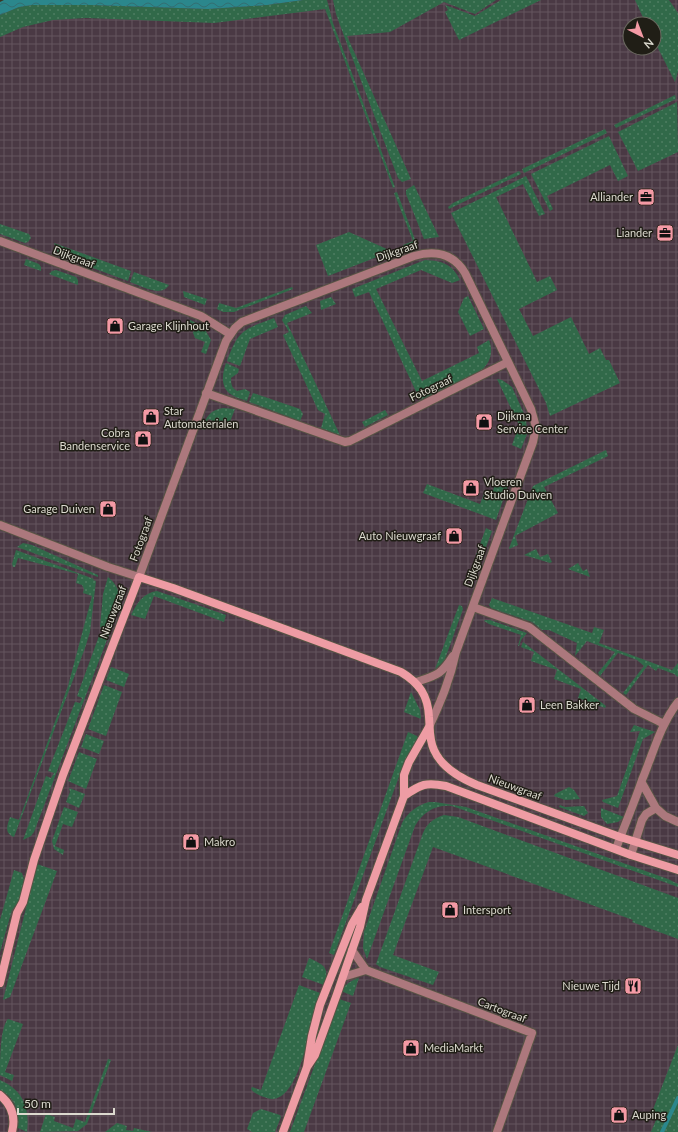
<svg xmlns="http://www.w3.org/2000/svg" width="678" height="1132" viewBox="0 0 678 1132" font-family="Lato,sans-serif">
<defs>
<pattern id="industrial-grid" width="8" height="8" patternUnits="userSpaceOnUse"><rect width="8" height="8" fill="#4a3944"/><path d="M0 4h8M4 0v8" fill="none" stroke="#64555e"/></pattern>
<pattern id="grass-dots" width="8" height="8" patternUnits="userSpaceOnUse"><rect width="8" height="8" fill="#316949"/><path d="M2 2h.1M6 6h.1" fill="none" stroke="#4e7e62" stroke-width="1.8" stroke-linecap="round"/></pattern>
<pattern id="water-waves" width="16" height="10" patternUnits="userSpaceOnUse"><rect width="16" height="10" fill="#2b878c"/><path d="M0 5q4-4 8 0t8 0" fill="none" stroke="#336e71"/></pattern>
</defs>
<rect width="100%" height="100%" fill="#3b3725"/>
<path fill="url(#industrial-grid)" fill-rule="evenodd" d="M31 0 223 5 274 0H678V1098L662 1132H0V7ZM630 24H654V48H630Z"/>
<path fill="url(#grass-dots)" d="M303 0H327L333 23 395 187 393 188 325 9 214 23 86 18 53 20 23 27 0 37V15L19 7 32 5H91L208 9 267 5Z
M333 0H496L475 14 444 2 390 32 347 36 411 179 402 182 398 178 344 36 336 14Z
M501 0H541L459 40 445 12 448 10 445 5 475 16Z
M635 0H669L678 13V71L675 82 654 40V24H646Z
M675 95 676 99 616 128 614 125Z
M677 102 678 152 638 171 618 132Z
M605 129 607 133 524 173 522 169Z
M609 136 628 176 618 181 610 165 547 196 553 209 550 211 531 174Z
M519 171 521 174 449 209 448 207 453 203Z
M526 176 545 214 539 216 523 184 496 197 537 282 550 276 557 290 519 309 533 336 571 317 589 354 600 348 606 360H609L620 383 550 416 546 403 451 213Z
M414 185 439 237 424 239 406 194V190Z
M397 192 416 242 404 247 403 245 413 241 394 193Z
M0 224 29 234 31 238 28 242 25 243 0 234Z
M349 232 389 250 390 252 328 276 316 245Z
M54 243 131 271 128 281 63 257 58 253Z
M26 259 39 264 41 267V271L24 265Z
M425 260C443 261 452 264 460 280L452 283 421 270 376 289 422 381 479 353 477 347 489 340C494 352 490 364 480 371L420 400 369 292 355 297 352 289Z
M56 270 76 277 78 280V285L49 274 52 271Z
M134 272 169 285C161 298 142 286 130 282Z
M292 287 293 289 234 312H223L217 309 219 303 236 308Z
M183 291 207 299 205 305 184 297Z
M468 296 484 329 470 336 458 312 464 298Z
M331 297 336 304 321 310 320 301Z
M306 306 312 313 287 323 340 435 321 428 325 414 318 410 283 335 289 332 282 320 285 315Z
M274 318 278 327 250 339 240 366 227 361C239 329 243 330 274 318Z
M190 320 203 326 211 340 206 354 201 352 205 342 195 338 193 333 195 327 188 325Z
M226 363 239 369 238 373 231 378C231 385 232 388 237 391L245 389 250 392 247 401C242 399 236 398 232 395 220 388 222 374 226 363Z
M497 379 502 380 512 387 526 418 527 434 521 449 512 445 519 425Z
M253 393 300 409 303 414 300 421 249 402Z
M223 408 235 409 228 427 208 419 204 430 202 429C206 417 210 410 223 408Z
M385 410 388 415 365 427 362 422Z
M606 450 608 456 544 487 558 513 515 536 518 545 509 549V548L533 486Z
M497 479 509 483 496 520 423 493 427 484 480 504 484 494 491 496Z
M486 528 492 531 482 558 476 555Z
M23 543 32 545 98 575V577L17 547Z
M536 549 540 557 548 554 552 562 550 563 524 555Z
M16 550 94 579 93 580 96 581 90 632 85 648 14 837C4 833 7 826 10 817L19 820 68 686 92 596 83 593 84 589 82 585 76 583 78 574 18 558 15 567H13L12 564Z
M578 563 583 571 587 569 590 577 568 569Z
M108 577C118 585 122 596 119 608L34 832 31 836 23 840 46 776 51 778 54 773 48 771 75 702 80 703 82 698 77 696 99 636 103 638 106 629 100 627 103 594Z
M157 591 226 615 224 622 154 596 145 619 131 615C137 603 143 593 157 591Z
M492 598 592 633 594 627 604 630 599 643 672 670 678 663V677L674 674 658 668 656 671 648 665 626 695 623 693 644 666 637 660 618 653 600 676 598 673 615 652 587 641 575 656 577 643 549 630H542L532 622 491 608 489 605Z
M459 605 462 606 463 609 445 659 441 664 435 669Z
M485 620H490L527 633 521 640 519 646H518L521 635 489 624 484 621Z
M523 642 606 706 605 708 578 698 581 689 554 679 557 670 531 661 534 652 521 647Z
M111 667 129 674 124 687 106 680Z
M104 685 122 692 106 736 88 729Z
M411 692 420 710 421 719 404 712Z
M634 725 655 732 643 739 618 808 603 802 602 800 617 796 640 731 630 732Z
M408 732 417 736 418 738 405 760 334 955 329 953Z
M86 734 104 741 99 754 81 747Z
M79 752 97 759 86 789 68 781Z
M569 787 574 790 580 799 565 800 554 796 555 794Z
M69 788 85 794 79 808 66 802 70 792Z
M429 802H435L466 807 668 879 678 884V887L452 806C436 804 423 812 415 826L367 959 363 948 364 932 402 823C408 812 418 805 429 802Z
M560 805 565 807 584 806 588 813 584 816 559 807Z
M64 807 78 812 72 827 63 824 55 846 64 850 63 855 54 849 52 841Z
M601 808 624 817 618 822 607 824 601 817Z
M444 815 458 817 678 898V939L632 922 633 920 433 847 393 955 439 972 433 985 380 967 376 964 423 833C427 823 434 818 444 815Z
M37 864 57 871 10 997 3 1000Z
M14 870 22 873 24 879 22 892 19 901 12 910 0 952V920Z
M309 958C324 965 330 967 324 985L302 977Z
M359 978 353 996 341 991C346 984 351 980 359 978Z
M299 985 320 993C318 1000 316 1007 314 1014 309 1032 297 1108 267 1098 262 1096 254 1094 251 1089L252 1087 261 1090Z
M339 999 351 1003 304 1132H290Z
M8 1019 23 1024 5 1072 14 1075 12 1081 0 1075C0 1061 0 1027 8 1019Z
M678 1045V1132H651L658 1115 652 1112Z
M108 1059 111 1060 87 1124 78 1131C65 1131 53 1132 40 1132L46 1114 55 1117 54 1121 73 1128 76 1119 85 1122Z
M0 1080C23 1090 30 1108 27 1132L18 1128C20 1112 15 1097 0 1090Z
M261 1109 280 1115 281 1117 275 1132H252L247 1129 253 1113Z
M117 1123 127 1126 126 1130 133 1131 134 1128 152 1132H105Z"/>
<path fill="url(#water-waves)" d="M4 0H303L267 5 208 9 91 5H32L19 7 0 15V2Z"/>
<g fill="none" stroke-linecap="round" stroke-linejoin="round">
<path stroke="#2b878c" stroke-width="4" d="M662 1132 678 1098"/>
<defs>
<path id="street" d="M0 241 201 316 230 334
M206 393 345 442 350 441 508 362
M0 525 108 567 139 577 226 341 235 328 242 322 414 256C435 250 453 253 465 273L531 409 536 427 533 442 456 652C450 680 441 701 429 727
M473 607 529 627 634 709 664 724
M416 682C437 675 441 675 453 656
M642 783 656 808
M616 849C624 826 634 804 642 780 653 754 660 725 678 702
M631 855 642 820 646 814 656 808 665 816 678 822
M352 950 366 970 532 1033 497 1132
M343 977 366 970"/>
<path id="secondary" d="M404 796C421 784 426 782 446 786L631 855 678 870
M0 983 17 913 23 902 34 860 63 775 139 577 173 588 401 672C419 683 428 695 429 717 430 728 429 740 434 750 442 768 460 778 477 785L620 837 678 855
M307 1067 315 1055 337 994 360 927 366 900 404 796V775L409 762 429 727
M0 1095C12 1105 16 1117 12 1132
M283 1132 307 1067 312 1036 320 1005 352 924 362 907"/>
</defs>
<use href="#street" stroke="#585444" stroke-width="10"/>
<use href="#secondary" stroke="#585444" stroke-width="10"/>
<use href="#street" stroke="#ac787d" stroke-width="8"/>
<use href="#secondary" stroke="#ee9ca4" stroke-width="8"/>
</g>
<defs>
<symbol id="office-square" viewBox="-11 -11 22 22"><rect x="-9" y="-9" width="18" height="18" rx="4" fill="#f49aa5" stroke="#201e16"/><path d="M-6-3h4V-5.5h4V-3h4V5H-6ZM-1-4.5V-3h2v-1.5ZM-6 0V1H6V0Z" fill="#111"/></symbol>
<symbol id="shop-square" viewBox="-11 -11 22 22"><rect x="-9" y="-9" width="18" height="18" rx="4" fill="#f49aa5" stroke="#201e16"/><path d="M-5-2.5h2.3a2.7 3.5 0 0 1 5.4 0H5L5.5 6h-11ZM-1.5-2.5h3a1.5 2.3 0 0 0-3 0Z" fill="#111"/></symbol>
<symbol id="restaurant-square" viewBox="-11 -11 22 22"><rect x="-9" y="-9" width="18" height="18" rx="4" fill="#f49aa5" stroke="#201e16"/><path d="M-5-6h1v4h1v-4h1v4h1v-4h1v5L-1.5 .5V6h-2V.5L-5-1ZM5-6V6H3V1.5H1.5Q1.5-4 5-6Z" fill="#111"/></symbol>
</defs>
<g fill-rule="evenodd">
<use href="#office-square" x="636" y="187" width="20" height="20"/>
<use href="#office-square" x="655" y="223" width="20" height="20"/>
<use href="#shop-square" x="105" y="316" width="20" height="20"/>
<use href="#shop-square" x="141" y="407" width="20" height="20"/>
<use href="#shop-square" x="474" y="412" width="20" height="20"/>
<use href="#shop-square" x="133" y="429" width="20" height="20"/>
<use href="#shop-square" x="461" y="478" width="20" height="20"/>
<use href="#shop-square" x="98" y="499" width="20" height="20"/>
<use href="#shop-square" x="444" y="526" width="20" height="20"/>
<use href="#shop-square" x="517" y="695" width="20" height="20"/>
<use href="#shop-square" x="181" y="832" width="20" height="20"/>
<use href="#shop-square" x="440" y="900" width="20" height="20"/>
<use href="#restaurant-square" x="623" y="976" width="20" height="20"/>
<use href="#shop-square" x="401" y="1038" width="20" height="20"/>
<use href="#shop-square" x="609" y="1105" width="20" height="20"/>
</g>
<g text-anchor="middle" stroke-width="3" stroke-linejoin="round" paint-order="stroke">
<g font-size="11" fill="#dcdacf" stroke="#201e16" text-anchor="start">
<text x="633" y="201" text-anchor="end">Alliander</text>
<text x="652" y="237" text-anchor="end">Liander</text>
<text x="128" y="330">Garage Klijnhout</text>
<text x="164" y="415">Star<tspan x="164" dy="13">Automaterialen</tspan></text>
<text x="497" y="420">Dijkma<tspan x="497" dy="13">Service Center</tspan></text>
<text x="130" y="437" text-anchor="end">Cobra<tspan x="130" dy="13">Bandenservice</tspan></text>
<text x="484" y="486">Vloeren<tspan x="484" dy="13">Studio Duiven</tspan></text>
<text x="95" y="513" text-anchor="end">Garage Duiven</text>
<text x="441" y="540" text-anchor="end">Auto Nieuwgraaf</text>
<text x="540" y="709">Leen Bakker</text>
<text x="204" y="846">Makro</text>
<text x="463" y="914">Intersport</text>
<text x="620" y="990" text-anchor="end">Nieuwe Tijd</text>
<text x="424" y="1052">MediaMarkt</text>
<text x="632" y="1119">Auping</text>
</g>
<g font-size="11" fill="#dcdacf" stroke="#201e16">
<text transform="translate(397 251) rotate(-19)" y="4">Dijkgraaf</text>
<text transform="translate(74 257) rotate(21)" y="4">Dijkgraaf</text>
<text transform="translate(431 388) rotate(-26)" y="4">Fotograaf</text>
<text transform="translate(141 539) rotate(-70)" y="4">Fotograaf</text>
<text transform="translate(475 566) rotate(-70)" y="4">Dijkgraaf</text>
<text transform="translate(113 612) rotate(-69)" y="4">Nieuwgraaf</text>
<text transform="translate(515 787) rotate(20)" y="4">Nieuwgraaf</text>
<text transform="translate(502 1010) rotate(21)" y="4">Cartograaf</text>
</g>
</g>
<g transform="translate(642 36) rotate(138)"><circle r="19" fill="#201e16" stroke="#6b6960"/>
<path d="M0-3L7 15L0 10L-7 15Z" fill="#f49aa5"/>
<text y="-6" font-size="11" font-weight="bold" text-anchor="middle" fill="#dcdacf">N</text>
</g>
<path d="M18 1108v6h96v-6" fill="none" stroke="#dcdacf" stroke-width="2"/>
<text x="24" y="1108" font-size="12" fill="#dcdacf" stroke="#201e16" stroke-width="3" paint-order="stroke">50 m</text>
</svg>
